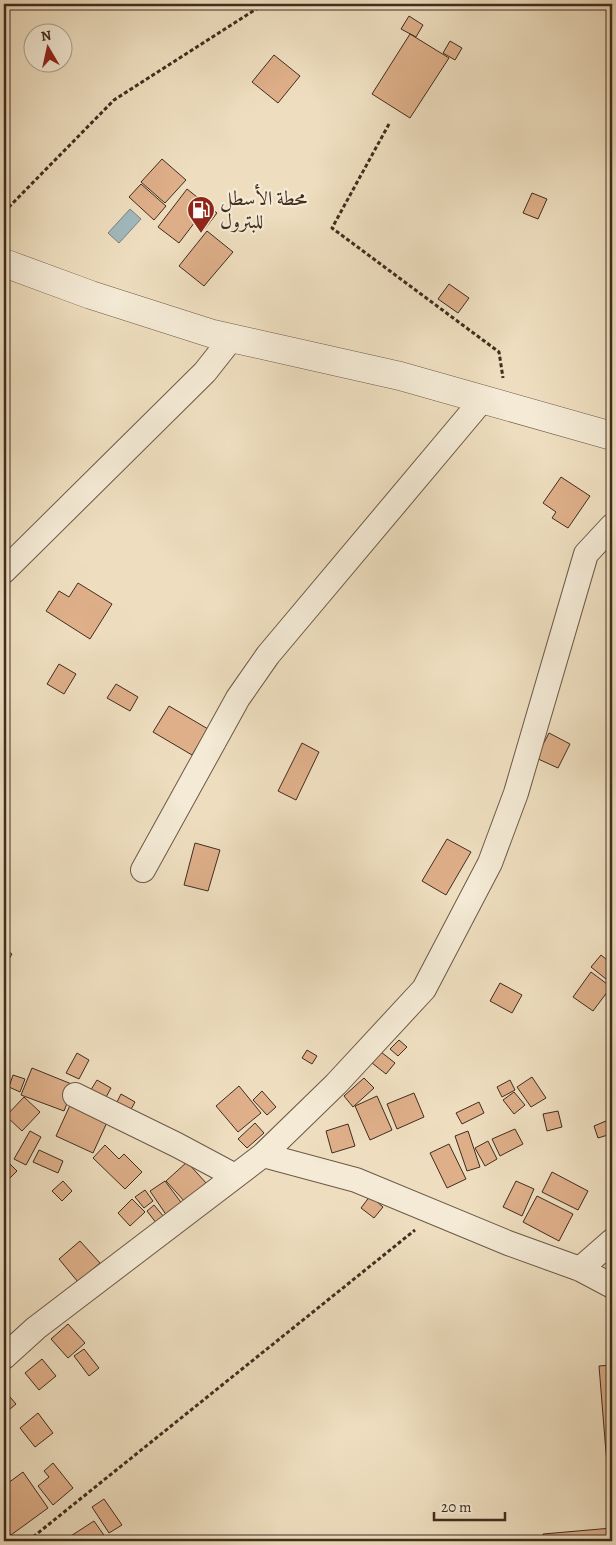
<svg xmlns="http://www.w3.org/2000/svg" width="616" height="1545" viewBox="0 0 616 1545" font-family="Alegreya,Amiri,serif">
<rect width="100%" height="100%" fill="#eedebf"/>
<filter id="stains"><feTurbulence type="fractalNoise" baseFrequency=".004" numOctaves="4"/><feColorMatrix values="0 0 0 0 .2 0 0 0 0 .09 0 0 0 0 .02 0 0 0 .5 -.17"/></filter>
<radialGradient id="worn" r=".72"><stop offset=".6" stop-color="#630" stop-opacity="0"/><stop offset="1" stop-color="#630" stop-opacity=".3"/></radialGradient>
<path fill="#a0b9be" stroke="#7a817e" d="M130 209 141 219 119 243 108 233Z"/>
<path fill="#deaf89" stroke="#402d1f" d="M409 16 423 25 416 37 401 29Z
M410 34 449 58 410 118 372 94Z
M450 41 462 48 455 60 443 53Z
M274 55 300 76 278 103 252 82Z
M162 159 186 180 165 203 141 182Z
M141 184 166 206 154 220 129 197Z
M187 189 217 213 204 230 195 222 179 243 158 227Z
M532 193 547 199 538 219 523 213Z
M207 231 233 252 204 286 179 266Z
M449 284 469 298 458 313 438 299Z
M561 477 590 496 568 528 552 518 556 512 543 503Z
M78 583 112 604 90 639 46 611 59 591 69 597Z
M59 664 76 674 64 694 47 684Z
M116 684 138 697 130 711 107 698Z
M169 706 208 729 192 755 153 732Z
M549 733 570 744 558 768 536 758Z
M302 743 319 752 296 800 278 791Z
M447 839 471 852 446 895 422 881Z
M195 843 220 850 208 891 184 885Z
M4 949 12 954 4 968Z
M601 955 612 964V981L611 983 591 967Z
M591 972 611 987 593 1011 573 997Z
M500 983 522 995 512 1013 490 1001Z
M399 1040 407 1047 398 1056 390 1049Z
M307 1050 317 1056 312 1064 302 1058Z
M381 1052 395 1063 386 1074 372 1063Z
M77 1053 89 1060 79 1079 66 1073Z
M32 1068 74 1085 64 1111 21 1095Z
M13 1075 25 1079 20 1092 9 1087Z
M532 1077 546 1098 531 1107 517 1087Z
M364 1078 374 1088 353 1107 344 1096Z
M97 1080 111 1088 104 1101 89 1093Z
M510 1080 515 1090 502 1097 497 1087Z
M239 1086 261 1113 238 1132 216 1106Z
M262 1091 276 1107 267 1115 253 1100Z
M514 1092 525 1105 514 1114 503 1100Z
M414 1093 424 1117 397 1129 387 1104Z
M121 1094 135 1102 129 1113 115 1106Z
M377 1096 392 1130 370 1140 355 1106Z
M24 1097 40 1112 22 1131 6 1116Z
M72 1101 109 1118 93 1153 56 1136Z
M479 1102 484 1113 462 1124 456 1113Z
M558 1111 562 1127 547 1131 543 1114Z
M606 1121 611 1134 598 1138 594 1126Z
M255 1123 264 1133 247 1148 238 1139Z
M348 1124 355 1146 332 1153 326 1131Z
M515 1129 523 1144 500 1156 492 1139Z
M30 1131 41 1137 26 1165 14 1159Z
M468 1131 480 1167 467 1171 455 1136Z
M488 1141 497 1159 485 1166 475 1148Z
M449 1144 466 1179 447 1188 430 1153Z
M105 1145 119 1159 124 1154 142 1172 125 1189 93 1158Z
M39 1150 63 1161 58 1173 33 1162Z
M187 1162 207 1184 186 1203 166 1181Z
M9 1163 17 1171 4 1184V1168Z
M552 1172 588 1191 578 1210 542 1192Z
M63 1181 72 1191 62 1201 52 1191Z
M165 1181 183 1205 167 1216 150 1191Z
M516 1181 534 1189 522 1216 503 1207Z
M145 1190 153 1201 144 1208 135 1197Z
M370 1196 383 1207 374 1218 361 1208Z
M537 1196 573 1214 559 1241 523 1222Z
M132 1199 145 1212 130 1226 118 1213Z
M154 1205 164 1217 157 1224 147 1211Z
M80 1241 100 1263 78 1282 59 1259Z
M68 1324 85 1343 68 1358 51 1339Z
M84 1349 99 1368 89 1376 74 1356Z
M42 1359 56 1376 39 1390 25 1373Z
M612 1365V1514H611L599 1366Z
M4 1390 16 1404 4 1414Z
M38 1413 53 1433 35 1447 20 1428Z
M53 1463 73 1488 53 1505 38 1486 49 1477 44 1471Z
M23 1472 48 1508 11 1535 4 1525V1486Z
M104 1499 122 1525 109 1533 92 1507Z
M94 1521 108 1541H63Z
M612 1528V1541H544L543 1534Z"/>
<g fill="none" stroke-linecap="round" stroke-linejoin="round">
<defs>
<path id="minor" d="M4 571 205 372 231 339
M143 870 238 698 268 655 483 399
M75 1095 177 1145 235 1176
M263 1155 356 1180 508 1243 580 1269 612 1286
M580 1269 612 1241
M4 1357 36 1328 263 1155 336 1084 424 989 490 863 516 793 586 554 612 526"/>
<path id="tertiary" d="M4 263 91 295 213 334 400 376 612 436"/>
</defs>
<use href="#minor" stroke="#6c5947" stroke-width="26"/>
<use href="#tertiary" stroke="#6c5947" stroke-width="29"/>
<path stroke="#402d1f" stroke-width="3" stroke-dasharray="4 2.5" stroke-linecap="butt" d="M389 124 332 228 499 352 503 378
M4 212 114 100 264 4
M28 1541 415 1230"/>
<use href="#minor" stroke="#f4ead5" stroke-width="24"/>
<use href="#tertiary" stroke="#f4ead5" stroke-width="28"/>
</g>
<defs>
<symbol id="fuel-pin" viewBox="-11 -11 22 30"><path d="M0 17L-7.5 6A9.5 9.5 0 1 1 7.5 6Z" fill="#8f2418" stroke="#f4ead5"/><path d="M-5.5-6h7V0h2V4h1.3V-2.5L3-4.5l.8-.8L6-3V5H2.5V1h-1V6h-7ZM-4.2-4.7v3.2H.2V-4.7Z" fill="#fff"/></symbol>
</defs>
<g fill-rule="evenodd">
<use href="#fuel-pin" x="185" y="194" width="32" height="43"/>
</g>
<g text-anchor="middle" stroke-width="4.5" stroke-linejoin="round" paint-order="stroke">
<g font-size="20" fill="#402d1f" stroke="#f4ead5" text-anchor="start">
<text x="220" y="205">محطة الأسطل<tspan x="220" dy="23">للبترول</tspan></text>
</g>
</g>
<rect width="616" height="1545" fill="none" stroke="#eedebf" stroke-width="20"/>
<rect x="5" y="5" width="606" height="1535" fill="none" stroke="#402d1f" stroke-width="2.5"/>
<rect x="10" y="10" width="596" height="1525" fill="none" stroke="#402d1f"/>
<g transform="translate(48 48) rotate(351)"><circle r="24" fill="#f4ead5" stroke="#ac9e8c"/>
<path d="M0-4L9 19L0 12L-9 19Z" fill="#8f2418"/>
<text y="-8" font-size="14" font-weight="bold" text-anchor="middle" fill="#402d1f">N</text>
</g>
<path d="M434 1512v8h71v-8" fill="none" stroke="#402d1f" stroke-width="2.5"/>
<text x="441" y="1512" font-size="15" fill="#402d1f" stroke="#f4ead5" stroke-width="4" paint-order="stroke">20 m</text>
<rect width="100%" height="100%" filter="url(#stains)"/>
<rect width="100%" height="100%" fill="url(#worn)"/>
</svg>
